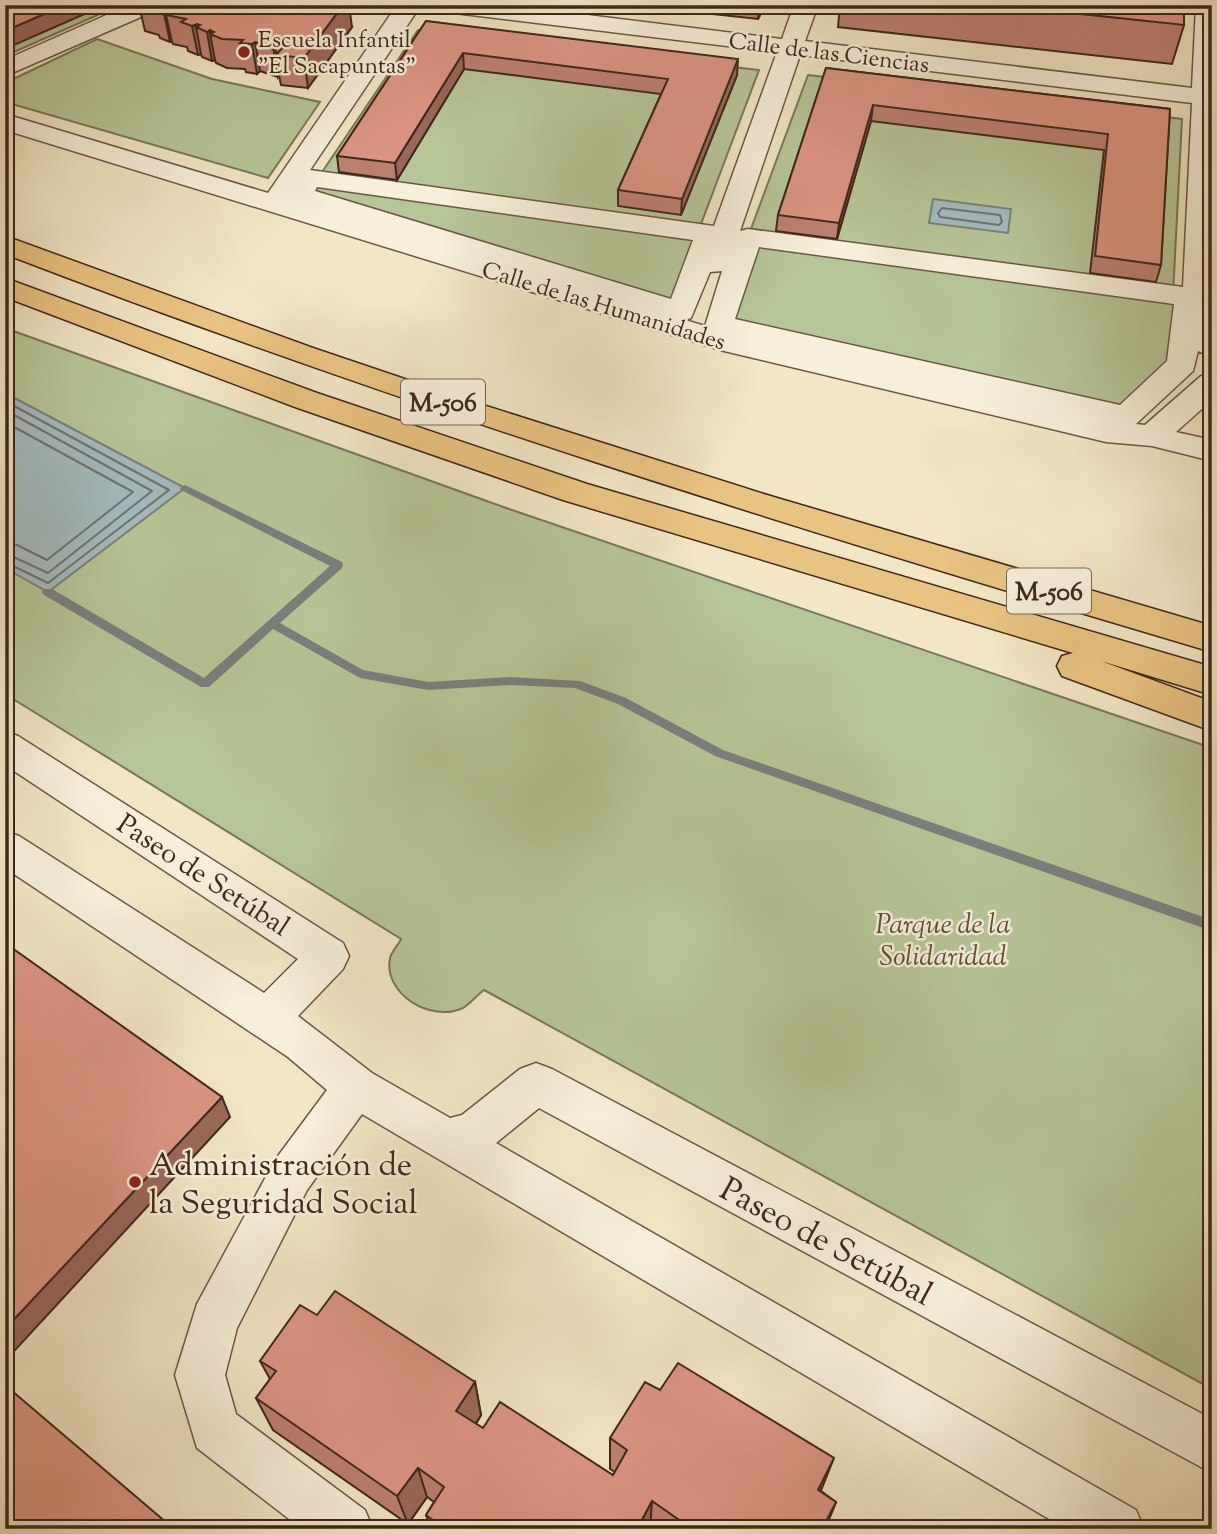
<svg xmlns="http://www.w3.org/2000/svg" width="1217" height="1534" viewBox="0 0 1217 1534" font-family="'Sorts Mill Goudy',serif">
<rect width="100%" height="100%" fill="#f2e6c4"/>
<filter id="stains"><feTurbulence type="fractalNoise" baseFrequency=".00286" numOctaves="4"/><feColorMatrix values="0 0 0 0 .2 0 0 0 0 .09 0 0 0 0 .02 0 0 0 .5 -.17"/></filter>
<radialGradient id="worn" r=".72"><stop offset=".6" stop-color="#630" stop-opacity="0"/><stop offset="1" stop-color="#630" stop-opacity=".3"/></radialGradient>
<path fill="#b7c697" stroke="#7b7659" stroke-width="2" d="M5 5H120L5 56Z
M418 30 759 70 698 232 316 181Z
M97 39 212 79 320 102 268 178 5 102V83Z
M808 75 1182 119 1173 295 748 237Z
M312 181 703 235 678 304 307 193Z
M757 242 1180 300 1174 361 1118 411 726 320Z
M5 328 509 509 1212 748V1389L484 990C477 995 470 1004 463 1008 431 1023 383 994 390 958 392 951 399 944 401 939L5 694Z"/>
<path fill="#a2bcc0" stroke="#7a807e" stroke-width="2" d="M933 199 1011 209 1008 233 929 223Z
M5 393 185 488 48 592 5 568Z"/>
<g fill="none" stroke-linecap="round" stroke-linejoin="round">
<path stroke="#70726e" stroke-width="2" d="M942 208 1000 215 1002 222 999 225 940 217 938 213Z
M5 401 169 490 48 583 5 562
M5 410 152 491 48 573 5 553
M5 422 133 492 47 560 17 545 5 543"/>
<path fill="#7a807e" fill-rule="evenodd" d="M185 485 342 562 343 565 342 568 280 623 363 670 428 682 510 677 580 681 626 698 723 750 1212 920V931L715 756 618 704 575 688 510 685 428 690 360 678 273 629 209 687H201L44 595 42 592 44 589H52L204 678 330 566 181 490 180 488Z"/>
<defs>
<path id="minor" d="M129 5H161L157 10 5 76V60Z
M397 5H421L310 170 714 226 777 52 446 12 434 5H506L782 39 794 5H818L805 41 1192 88 1196 5H1212V357L1198 351 1193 371 1136 424 1145 425 1201 376 1212 373V400L1176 432 1212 440V461L1152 446 1106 442 724 351 5 130V114L268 193ZM800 55 1192 103 1183 287 748 229 740 231ZM317 187 693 240 671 299 315 191ZM759 247 1174 304 1167 361 1120 405 735 319ZM722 271 705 326 685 320 691 318 710 272Z
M5 731 18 736 343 943 349 956 343 969 298 1016 372 1073 450 1118 462 1115 520 1069 536 1063 552 1069 1212 1419V1473L539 1108 496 1143 1136 1510 1144 1529H1066L362 1114 307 1190 237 1328 225 1375 236 1414 365 1510 373 1529H302L197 1448 175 1375 197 1304 275 1160 327 1090 288 1057 5 868V831L19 836 264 993 298 959 5 765Z"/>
<path id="highway" d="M5 236 313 348 464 399 767 495 1212 626V652C805 532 401 406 5 254Z
M5 278 317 393 587 484 1212 667V695L1101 661 1212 702V731L1062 676 1057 666 1062 656 1073 653 563 500 295 407 5 297Z"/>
</defs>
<use href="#minor" stroke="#6c5745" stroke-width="3"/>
<use href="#highway" stroke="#3f271b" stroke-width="3"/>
<use href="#minor" fill="#f7efd9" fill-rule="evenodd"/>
<use href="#highway" fill="#e9c382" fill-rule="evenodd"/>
</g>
<path fill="#bc8070" stroke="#3f271b" stroke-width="2" d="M139 5H276L352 27 308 88 281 85 279 75 278 77 260 71 257 74 246 72 245 69 227 68 216 63 215 60 212 61 202 57 201 54 198 55 188 51 187 47 173 44 172 42H170L160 38 159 35 145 31Z
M630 5H765L758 19Z
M840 5H1184V25L1172 64 838 27Z
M426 21 737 75 681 215 618 206V190L661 94 464 69 397 180 339 172 337 156Z
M826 68 1170 109 1161 265 1156 282 1090 273 1104 150 871 121 837 239 776 231 778 215Z
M317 1315 475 1382 481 1415 476 1424 483 1428 613 1475 615 1472 610 1469V1438L821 1491 836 1502 825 1529H431L426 1515 434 1502 427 1497 408 1524 273 1430 256 1398 270 1379 260 1361Z"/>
<path fill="#99685b" stroke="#3f271b" stroke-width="2" d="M65 5H105L5 49V31Z
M257 5H276L278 16 257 6Z
M343 5H349L352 27 308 88 304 58Z
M759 5H765L758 19Z
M168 11 169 15H166L172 42H170L164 13Z
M197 24V28L196 27 201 54 198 55 192 26Z
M210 30 211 35 210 34 215 60 212 61 207 32Z
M255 42 260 71 257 74 252 44Z
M275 44 279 75 278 77 273 47Z
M463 53 464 69 397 180 395 163Z
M738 59 737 75 681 215 682 199Z
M873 105 871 121 837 239 839 223Z
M222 1097 230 1117 5 1361V1329Z
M475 1382 481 1415 464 1442 456 1411Z
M834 1458 822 1488 808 1518 818 1490Z
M418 1468 427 1497 408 1524 397 1496Z
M652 1501 650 1529H637Z
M836 1502 825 1529H822Z"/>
<path fill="#db9582" stroke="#3f271b" stroke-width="2" d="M5 5H65L5 31Z
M150 5H257V6L275 8 277 5H343L304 58 276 55 284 46 275 44 273 47 255 42 252 44 240 43 243 40 222 39 210 34 214 32 210 30 207 32 196 27 200 25 197 24 192 26 181 22 186 19 166 15 171 13 168 11 164 13 153 9 157 7Z
M996 5H1184V25Z
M426 21 738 59 682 199 618 190 668 79 463 53 395 163 337 156Z
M826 68 1170 109 1161 265 1095 256 1108 134 873 105 839 223 778 215Z
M5 943 222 1097 5 1329Z
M335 1291 475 1382 456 1411 483 1428 500 1402 613 1475 627 1450 610 1438 645 1382 660 1390 678 1363 834 1458 818 1490 836 1502 822 1529H692L652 1501 637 1529H445L426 1515 444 1487 418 1468 397 1496 256 1398 276 1371 260 1361 300 1305 317 1315Z
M5 1385 174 1529H5Z"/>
<g fill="#8f2418" stroke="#f7efd9" stroke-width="2.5">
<circle cx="244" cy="52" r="7"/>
<circle cx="135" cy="1182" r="7"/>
</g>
<g text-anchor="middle" stroke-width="5" stroke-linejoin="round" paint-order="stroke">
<g font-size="23" fill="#3f271b" stroke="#f7efd9" text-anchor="start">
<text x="258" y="47">Escuela Infantil<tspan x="258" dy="26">"El Sacapuntas"</tspan></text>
</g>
<g font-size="23" fill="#3f271b" stroke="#f7efd9">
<text transform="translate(829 52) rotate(7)" y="8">Calle de las Ciencias</text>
<text transform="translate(604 305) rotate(17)" y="8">Calle de las Humanidades</text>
</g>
<g fill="#f7efd9" stroke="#766354" stroke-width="2">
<rect x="401" y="379.5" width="84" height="45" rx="5"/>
<rect x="1007" y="568.5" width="84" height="45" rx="5"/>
</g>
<g font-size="26" font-weight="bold" fill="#3f271b">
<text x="443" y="411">M-506</text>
<text x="1049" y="600">M-506</text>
</g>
<g font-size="28" fill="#3f271b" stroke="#f7efd9">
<text transform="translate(204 874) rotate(33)" y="10">Paseo de Setúbal</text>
</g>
<g font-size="28" font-style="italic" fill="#5d4f3a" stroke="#f7efd9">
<text x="943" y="933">Parque de la<tspan x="943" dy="32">Solidaridad</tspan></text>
</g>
<g font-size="33" fill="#3f271b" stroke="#f7efd9" text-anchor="start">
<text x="149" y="1175">Administración de<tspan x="149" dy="38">la Seguridad Social</tspan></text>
</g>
<g font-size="33" fill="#3f271b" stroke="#f7efd9">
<text transform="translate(827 1240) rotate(28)" y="12">Paseo de Setúbal</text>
</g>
</g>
<rect width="1217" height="1534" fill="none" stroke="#f2e6c4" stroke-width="28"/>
<rect x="7" y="7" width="1203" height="1520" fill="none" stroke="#3f271b" stroke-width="3.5"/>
<rect x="14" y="14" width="1189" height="1506" fill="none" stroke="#3f271b" stroke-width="2"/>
<rect width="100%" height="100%" filter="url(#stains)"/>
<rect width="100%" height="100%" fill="url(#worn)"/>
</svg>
